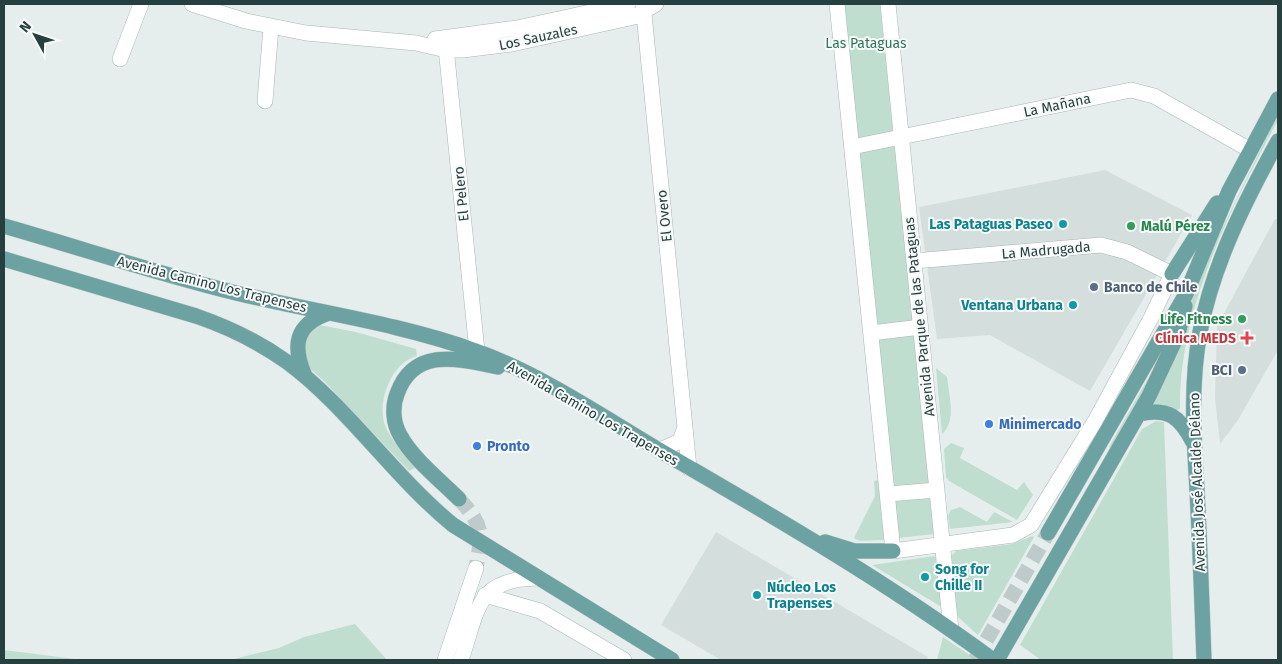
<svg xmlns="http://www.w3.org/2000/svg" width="1282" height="664" viewBox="0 0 1282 664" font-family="'Fira Sans',sans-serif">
<rect width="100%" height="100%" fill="#e6eeed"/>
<path fill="#d4dedc" d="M1105 170 1192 215 1090 391 990 335 937 339 919 207Z
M1275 219H1278V350L1238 420 1220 444 1215 398 1217 326Z
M716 532 928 657 927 660H721L661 625Z"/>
<path fill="#c0ded0" d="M844 4H880L934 534 899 538Z
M1278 113V120C1231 209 1179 306 1180 409L1177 410 1161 404 1150 405 1203 268Z
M314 324 356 332 416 349 417 356C403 360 393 372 388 385 383 397 381 408 384 422 389 445 437 486 454 503L417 467 409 471 325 382 298 358 300 343Z
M1158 365 1111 449 1109 447 1155 366Z
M936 368 947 377C949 395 957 421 942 434Z
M1156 421 1164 422 1173 660H1041L1020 645 1142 429Z
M951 443 964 448 960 458 1017 490 1024 482 1033 495 1017 520 949 481 946 477 944 449Z
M878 480 884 540 860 541 854 538 875 496 874 481Z
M960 507 987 522 994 512 1013 522 950 529 948 516 951 510Z
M1032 536 1034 537 978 635 959 618 957 614 951 556 956 551 1012 544Z
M934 556 937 559 943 604 940 606 872 565Z
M355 624 387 660H201L234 659 279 648 304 637Z
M943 637 977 660H937Z
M4 650 83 660H4Z"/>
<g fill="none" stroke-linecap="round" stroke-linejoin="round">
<path stroke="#bfcbca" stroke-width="15" stroke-dasharray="15 8" stroke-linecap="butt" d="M459 499C485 527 482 534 476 568
M975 660 1048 533"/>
<defs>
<path id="minor" d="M192 4 246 21 306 33 416 43 446 50H463L512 44 634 17 656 4
M643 4 689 468
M837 4 893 551 1013 535 1031 525 1095 421 1151 318 1172 274 1127 252 1101 245 914 261
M888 4 951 630
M445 38 477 351
M435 39 517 28 628 4
M120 59 141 4
M265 101 271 27
M852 147 1131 90 1154 96 1250 150
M871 333 921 327
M660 450 680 441 685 427
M888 494 937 490
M485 595 540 611 624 660
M445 660 476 568
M461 660C478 611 475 579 537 578"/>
<path id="major" d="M4 226C81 248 158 274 236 293 315 312 398 323 476 351 540 374 600 415 659 450 773 516 887 582 993 660
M4 259 196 316C228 327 259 342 287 362 348 407 393 476 453 525L672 660
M1172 274 1217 203
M305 376C292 346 295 324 329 313
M1139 414C1168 407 1180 417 1193 442
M459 499C441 481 412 458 400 435 393 423 392 407 397 394 414 346 459 359 498 367
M1048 533 1186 294 1229 191 1278 99
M825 542 854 551H893
M997 660 1149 396 1178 334 1185 306
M1204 660C1202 604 1200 547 1197 490 1194 437 1190 385 1200 332 1213 264 1245 201 1278 141"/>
</defs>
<use href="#minor" stroke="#a8b6b5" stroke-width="16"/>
<use href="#major" stroke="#c2cac9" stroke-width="16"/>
<use href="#minor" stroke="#fff" stroke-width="15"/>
<use href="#major" stroke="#6ca2a1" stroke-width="15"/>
</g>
<g fill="#0f9aa8" stroke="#f7faf9" stroke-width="2">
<circle cx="1063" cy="224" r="5"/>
<circle cx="1073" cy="305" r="5"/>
<circle cx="925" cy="577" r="5"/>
<circle cx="757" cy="595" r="5"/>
</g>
<g fill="#2e9e5b" stroke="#f7faf9" stroke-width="2">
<circle cx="1131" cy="226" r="5"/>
<circle cx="1242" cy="319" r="5"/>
</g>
<g fill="#5c6f8a" stroke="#f7faf9" stroke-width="2">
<circle cx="1094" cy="287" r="5"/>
<circle cx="1242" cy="370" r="5"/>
</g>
<path fill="#e0444e" stroke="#f7faf9" stroke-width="2" d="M1244.5 330.5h5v5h5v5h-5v5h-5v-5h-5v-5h5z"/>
<g fill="#3f7fe0" stroke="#f7faf9" stroke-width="2">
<circle cx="989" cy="424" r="5"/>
<circle cx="477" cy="446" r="5"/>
</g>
<g text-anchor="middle" stroke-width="4" stroke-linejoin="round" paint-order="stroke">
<g font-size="14" fill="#25403f" stroke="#f7faf9">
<text transform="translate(538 37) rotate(-12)" y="5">Los Sauzales</text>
<text transform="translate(1057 105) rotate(-12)" y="5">La Mañana</text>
<text transform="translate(461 194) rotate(-96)" y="5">El Pelero</text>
<text transform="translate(664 216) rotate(-96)" y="5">El Overo</text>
<text transform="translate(1046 250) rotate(-5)" y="5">La Madrugada</text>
<text transform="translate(212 284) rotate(14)" y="5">Avenida Camino Los Trapenses</text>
<text transform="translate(919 317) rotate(-96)" y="5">Avenida Parque de las Pataguas</text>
<text transform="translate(593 413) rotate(30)" y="5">Avenida Camino Los Trapenses</text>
<text transform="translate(1197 482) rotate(-92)" y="5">Avenida José Alcalde Délano</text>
</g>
<g font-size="14" fill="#30765c" stroke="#f7faf9">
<text x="866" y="48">Las Pataguas</text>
</g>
<g font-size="14" font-weight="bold" fill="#0d838f" stroke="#f7faf9" text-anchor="end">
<text x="1053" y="229">Las Pataguas Paseo</text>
<text x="1063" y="310">Ventana Urbana</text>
<text x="935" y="574" text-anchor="start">Song for<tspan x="935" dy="16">Chille II</tspan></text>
<text x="767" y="592" text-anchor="start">Núcleo Los<tspan x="767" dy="16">Trapenses</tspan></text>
</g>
<g font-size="14" font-weight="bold" fill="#27864d" stroke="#f7faf9" text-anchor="start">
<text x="1141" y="231">Malú Pérez</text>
<text x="1232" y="324" text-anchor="end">Life Fitness</text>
</g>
<g font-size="14" font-weight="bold" fill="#4e5e75" stroke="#f7faf9" text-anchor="start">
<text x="1104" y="292">Banco de Chile</text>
<text x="1232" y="375" text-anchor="end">BCI</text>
</g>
<g font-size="14" font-weight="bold" fill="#be3a42" stroke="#f7faf9" text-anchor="end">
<text x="1236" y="343">Clínica MEDS</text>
</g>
<g font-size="14" font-weight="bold" fill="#366cbe" stroke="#f7faf9" text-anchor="start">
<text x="999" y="429">Minimercado</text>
<text x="487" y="451">Pronto</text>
</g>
</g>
<rect width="1282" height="664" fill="none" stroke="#25403f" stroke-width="10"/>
<g transform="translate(35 35) rotate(310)" stroke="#f7faf9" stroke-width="4" paint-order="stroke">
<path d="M0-4L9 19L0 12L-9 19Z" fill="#25403f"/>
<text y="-8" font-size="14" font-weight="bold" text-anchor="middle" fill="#25403f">N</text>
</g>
</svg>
